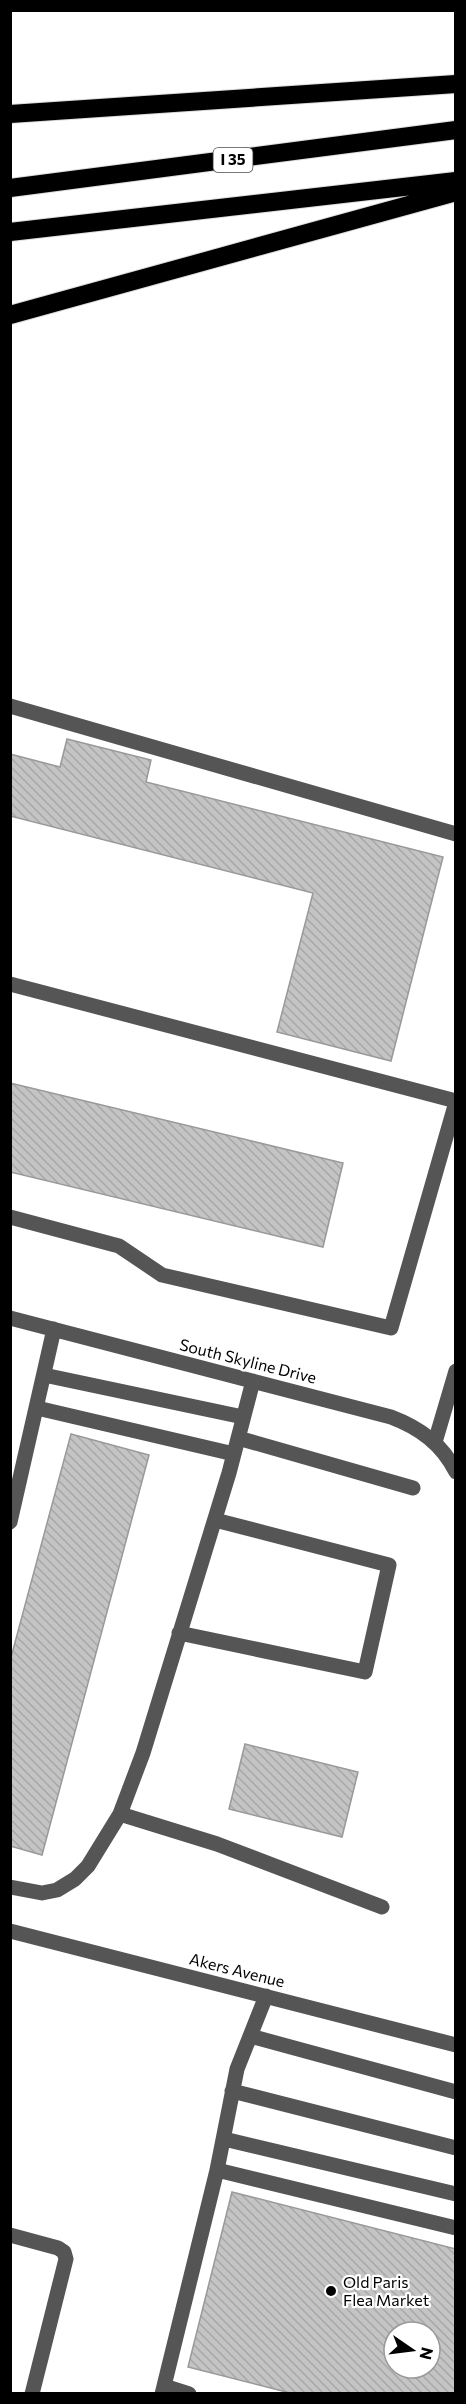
<svg xmlns="http://www.w3.org/2000/svg" width="466" height="2404" viewBox="0 0 466 2404" font-family="Commissioner,sans-serif">
<defs>
<pattern id="building-back-hatch" width="6" height="6" patternUnits="userSpaceOnUse" patternTransform="scale(1.5)"><rect width="6" height="6" fill="#c4c4c4"/><path d="M-1 5l2 2M0 0l6 6M5-1l2 2" fill="none" stroke="#a7a7a7"/></pattern>
</defs>
<rect width="100%" height="100%" fill="#fff"/>
<path fill="url(#building-back-hatch)" stroke="#999" stroke-width="1.5" fill-rule="evenodd" d="M67 739 151 760 146 782 443 857 391 1061 277 1032 313 893 10 816V754L60 767Z
M10 1083 343 1163 323 1247 10 1172Z
M71 1434 149 1455 42 1855 10 1846V1661Z
M245 1744 358 1772 342 1837 229 1809Z
M232 2192 456 2249V2394H294L188 2367ZM394 2332H430V2368H394Z"/>
<g fill="none" stroke-linecap="round" stroke-linejoin="round">
<defs>
<path id="highway" d="M10 114 456 84
M10 188 456 130
M10 232 456 181
M10 315 456 192"/>
</defs>
<use href="#highway" stroke="#dbdbdb" stroke-width="20"/>
<path stroke="#555" stroke-width="15" d="M10 706 456 834
M10 984 456 1101
M10 1217 119 1246 162 1275 391 1328 456 1102
M10 1318 391 1417C420 1428 442 1444 456 1472
M44 1375 243 1417
M37 1408 234 1454
M238 1438 413 1488
M435 1442 456 1371
M10 1522 54 1329
M179 1633 365 1672 389 1565 215 1520
M120 1814 217 1844 382 1907
M10 1887 42 1893 57 1890 75 1879 88 1866 120 1814 143 1753 229 1473 253 1381
M10 1931 456 2045
M266 1996 237 2069 217 2170 456 2228
M250 2036 456 2092
M232 2091 456 2148
M224 2139 456 2194
M10 2235 58 2248 64 2252 66 2259 32 2394
M164 2386 217 2170
M162 2394 164 2386 189 2394"/>
<use href="#highway" stroke="#000" stroke-width="18"/>
</g>
<circle fill="#000" stroke="#fff" stroke-width="2" cx="331" cy="2291" r="6"/>
<g text-anchor="middle" stroke-width="4.5" stroke-linejoin="round" paint-order="stroke">
<rect fill="#fff" stroke="#4c4c4c" stroke-width="1.5" x="213.5" y="148" width="39" height="24" rx="4.5"/>
<g font-size="15" font-weight="bold" fill="#000">
<text x="233" y="165">I 35</text>
</g>
<g font-size="16" fill="#000" stroke="#fff">
<text transform="translate(248 1361) rotate(14)" y="6">South Skyline Drive</text>
<text transform="translate(237 1970) rotate(14)" y="6">Akers Avenue</text>
</g>
<g font-size="16" fill="#000" stroke="#fff" text-anchor="start">
<text x="343" y="2288">Old Paris<tspan x="343" dy="18">Flea Market</tspan></text>
</g>
</g>
<rect width="466" height="2404" fill="none" stroke="#000000" stroke-width="24"/>
<g transform="translate(412 2350) rotate(104)"><circle r="28" fill="#ffffff" stroke="#999999" stroke-width="1.5"/>
<path d="M0-4.5L10 22L0 15L-10 22Z" fill="#000000"/>
<text y="-9" font-size="16" font-weight="bold" text-anchor="middle" fill="#000000">N</text>
</g>
</svg>
